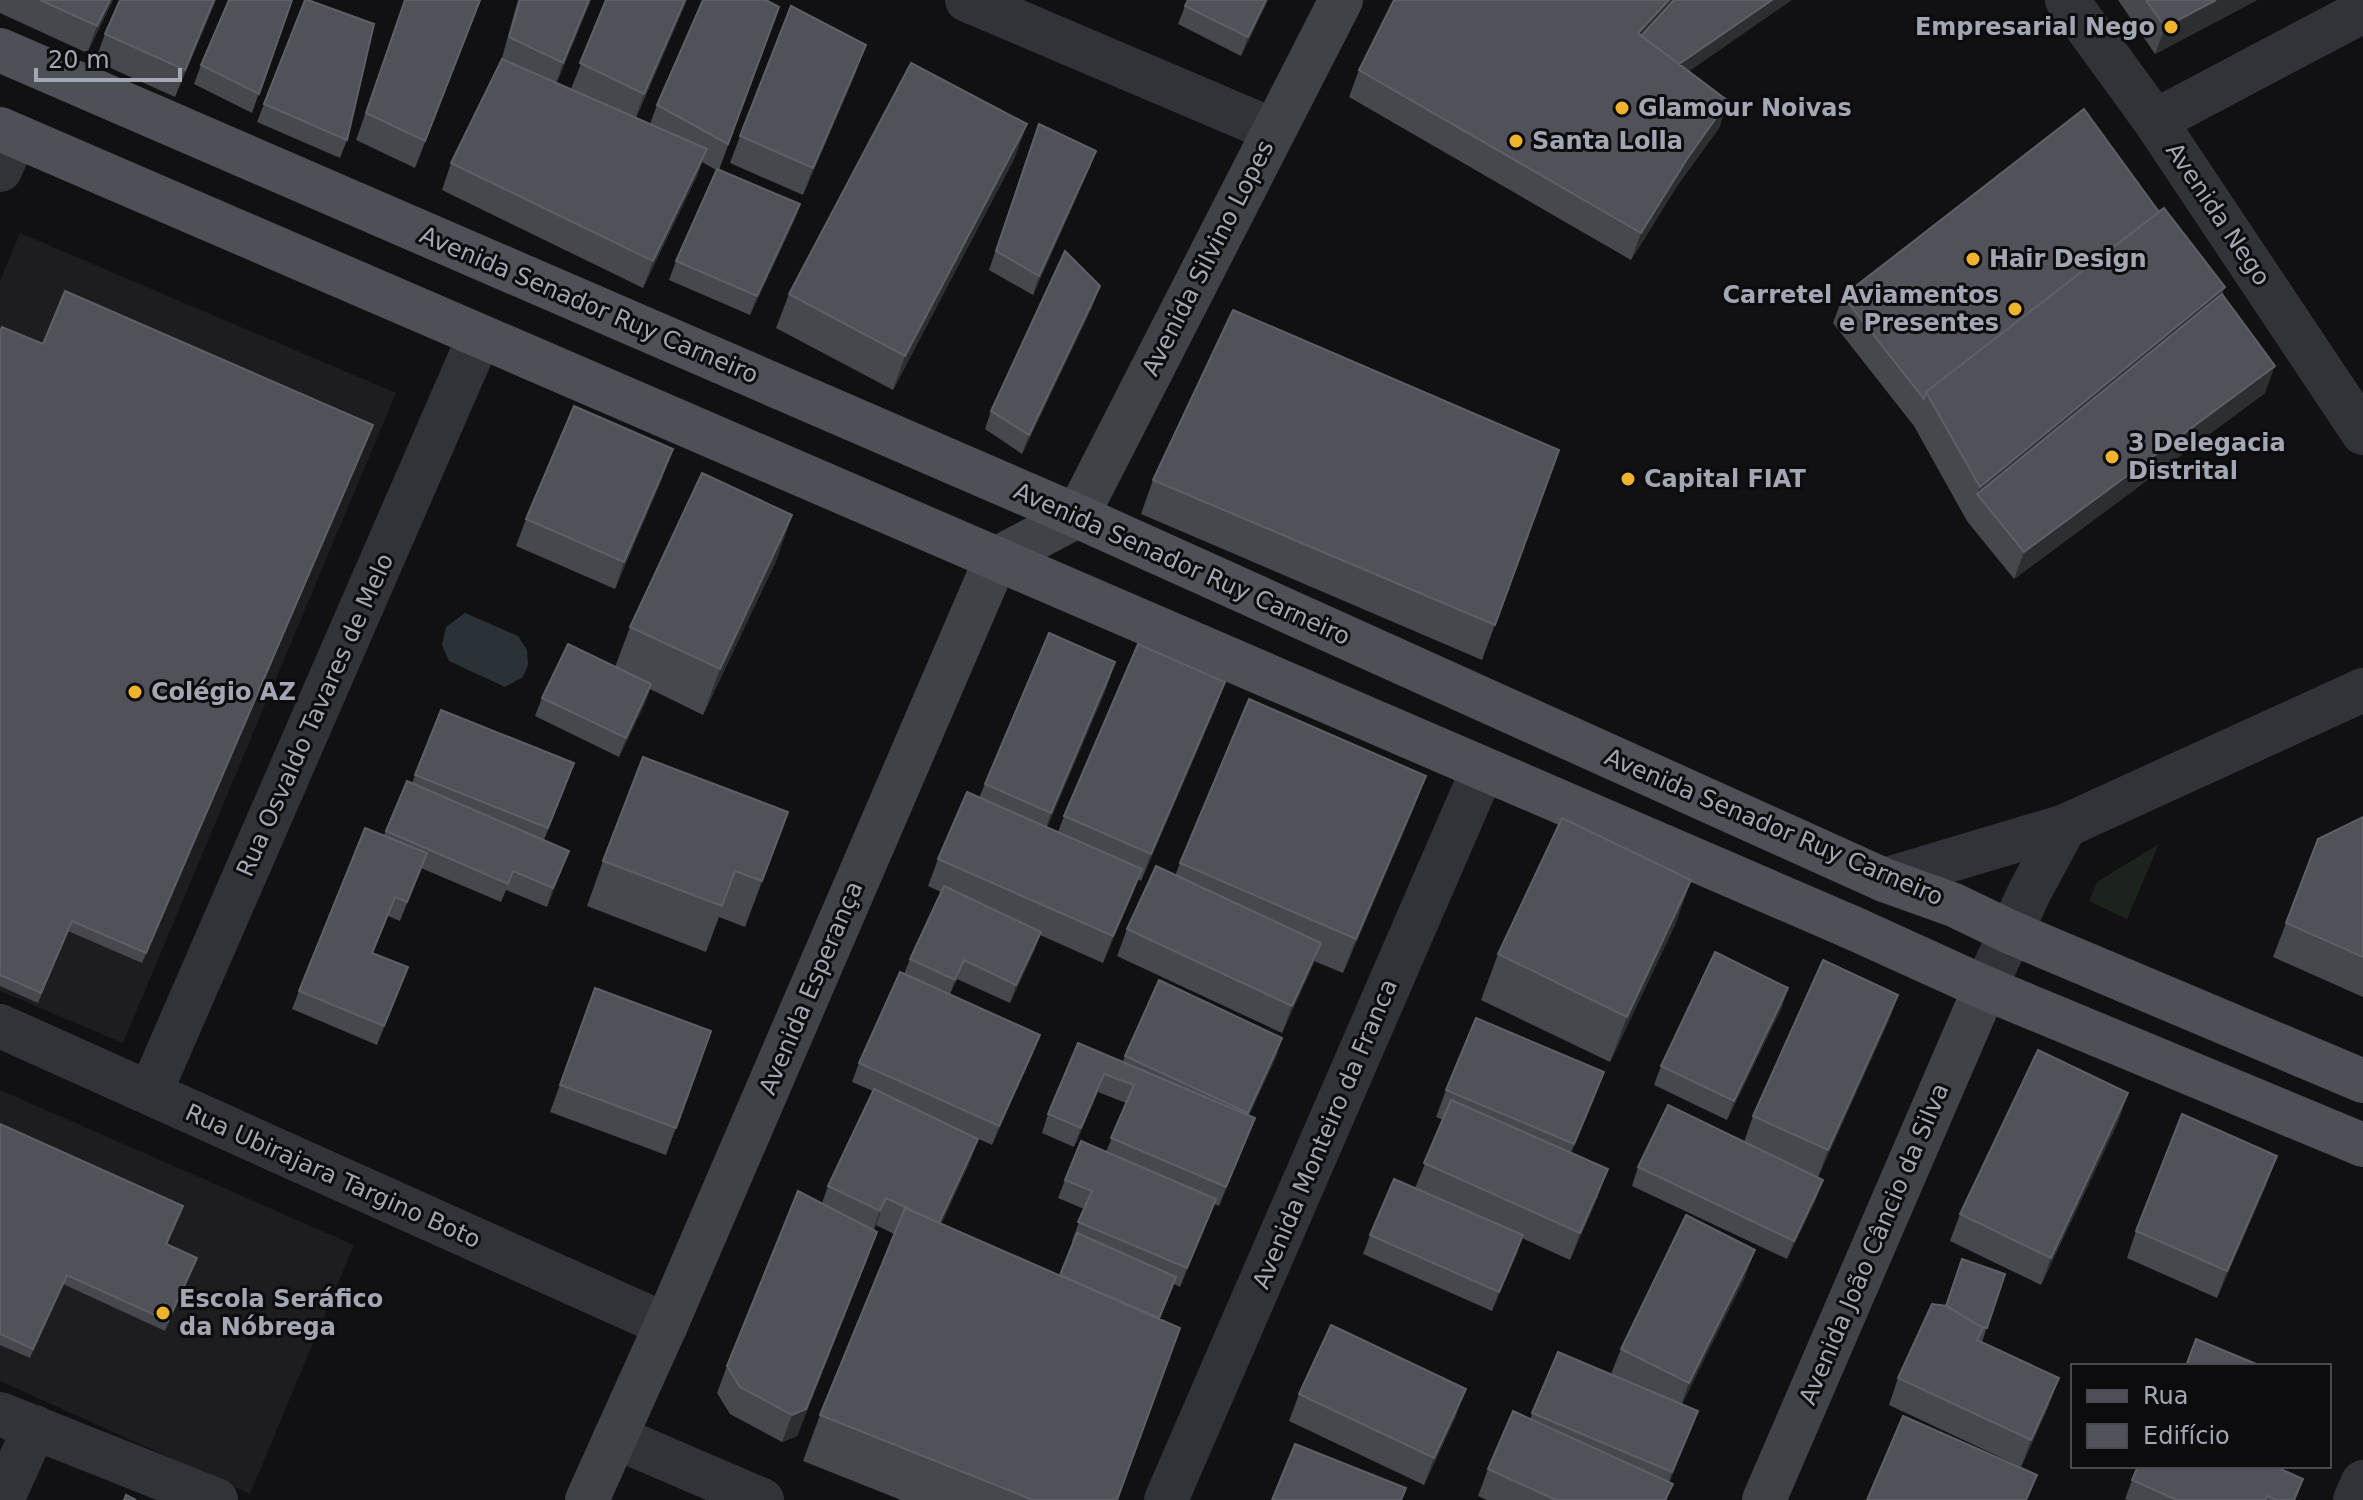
<svg xmlns="http://www.w3.org/2000/svg" width="2363" height="1500" viewBox="0 0 2363 1500" font-family="'DejaVu Sans',sans-serif">
<rect width="100%" height="100%" fill="#111113"/>
<path fill="#1d1d20" d="M20 233 396 393 123 1043 0 991V281Z
M0 1090 354 1245 250 1494 0 1381Z"/>
<path fill="#1c231d" d="M2159 844 2127 919 2089 901 2097 882Z"/>
<path fill="#2a3238" d="M465 613 518 636 527 650 528 665 523 677 505 687 449 661 442 645 446 627Z"/>
<g fill="none" stroke-linecap="round" stroke-linejoin="round">
<path stroke="#323338" stroke-width="44" d="M967 0 1273 130
M2155 121 2363 11
M0 170 15 136
M0 1026 666 1325
M150 1093 479 337
M0 1414 216 1500
M615 1437 762 1500
M2 1500 35 1427
M1166 1500 1483 769
M2355 1500 2363 1482"/>
<path stroke="#323338" stroke-width="44" d="M2067 0 2155 121 2363 433
M1884 880 2065 826 2363 690
M1985 988 2030 891 2065 826"/>
<path stroke="#404248" stroke-width="44" d="M587 1500 666 1325 996 559 1077 516 1341 0
M1764 1500 1985 988"/>
<path stroke="#4e5057" stroke-width="44" d="M0 50 1077 516 1884 880 1954 905 2010 932 2363 1081
M0 129 1853 928 1985 988 2363 1145"/>
</g>
<path fill="#47484e" d="M0 0H113L87 53 0 13Z
M216 0 175 97 95 61 105 34Z
M292 0 252 113 194 84 201 65Z
M405 0H481L415 168 356 140Z
M518 0H591L556 83 571 89 606 0H687L636 118 650 124 657 105 779 7 719 170 800 204 793 223 750 315 669 280 676 261 716 170 702 162 697 176 643 288 442 190 451 163 500 65Z
M1268 0 1241 56 1178 24 1185 6Z
M2118 0H2257L2155 54Z
M1359 70 1689 71 1728 101 1719 128 1677 186 1631 260 1349 97Z
M856 72 803 195 730 163 740 136Z
M264 104 347 140 340 158 257 122Z
M1027 124 1014 159 893 390 776 328 789 294Z
M1032 143 1096 151 1089 169 1033 295 989 270Z
M2159 212 2225 287 2222 294 2265 393 2014 579 1967 521 1914 426 1833 323 1843 296Z
M1093 305 1022 454 985 429 991 411Z
M0 331 43 344 369 434 142 963 68 931 38 1003 0 986Z
M1559 450 1482 660 1141 514 1153 480Z
M663 476 615 589 516 546 526 519Z
M792 515 776 561 703 715 650 689 645 703 619 757 535 716 542 698 615 667 630 627Z
M1115 662 1106 689 1047 827 1058 832 1064 816 1225 682 1215 709 1141 881 1138 879 1103 963 1040 935 1034 951 1010 1003 957 979 950 994 1033 1053 992 1145 968 1134 978 1139 968 1166 941 1224 1060 1275 1074 1242 1072 1241 1084 1209 1058 1198 1065 1180 1106 1152 1126 1103 1098 1092 1074 1147 1042 1133 1048 1114 1123 1061 1125 1056 1282 1038 1276 1057 1249 1115 1248 1136 1219 1206 1214 1204 1180 1287 1174 1284 1160 1319 1117 1500H901L803 1461 820 1415 894 1234 876 1225 874 1231 877 1232 867 1260 797 1436 782 1442 730 1414 717 1393 727 1366 822 1203 828 1186 873 1091 852 1082 859 1063 904 974 910 959 941 892 928 886 938 859 979 798 985 784Z
M441 710 567 782 544 840 569 851 547 907 506 890 501 902 421 868 400 921 388 916 373 953 408 967 377 1045 292 1009 299 991 412 783Z
M1426 776 1413 810 1343 973 1314 961 1282 1033 1117 956 1127 929 1175 876 1180 863Z
M788 812 745 927 719 917 706 952 587 906 603 861Z
M2363 817V997L2273 957 2286 923Z
M1691 880 1675 925 1610 1062 1481 1000 1498 954Z
M595 988 711 1031 666 1155 550 1112Z
M1898 995 1888 1022 1818 1177 1816 1199 1787 1259 1632 1186 1638 1167 1744 1142 1753 1116Z
M1782 1007 1727 1120 1654 1085 1661 1066Z
M1446 1090 1594 1099 1571 1153 1598 1196 1570 1260 1522 1238 1492 1311 1363 1254 1370 1235 1415 1188 1443 1120 1436 1117Z
M2119 1120 2041 1285 1950 1241 1960 1214Z
M0 1124 183 1206 167 1244 193 1267 165 1331 63 1284 30 1358 0 1345Z
M2267 1183 2217 1298 2127 1258 2136 1231Z
M2005 1274 1982 1342 2049 1405 2021 1467 1889 1405 1898 1378 1946 1306Z
M1745 1277 1682 1404 1691 1430 1669 1482 1667 1500H1487L1478 1496 1488 1469 1530 1419 1558 1352 1611 1374 1621 1349Z
M1299 1394 1456 1416 1424 1485 1289 1421Z
M2303 1479 2295 1500H2128L2125 1499 2132 1480Z"/>
<path fill="#2d2e32" d="M110 0H113L87 53 97 26Z
M214 0H216L175 97 185 70Z
M480 0H481L415 168 425 141Z
M589 0H591L554 90 563 63Z
M685 0H687L634 121 644 94Z
M1266 0H1268L1241 56 1248 37Z
M1669 0H1684L1641 46 1638 33Z
M1772 0H1792L1665 88 1671 69Z
M2216 0H2257L2155 54 2165 27Z
M866 45 856 72 803 195 813 168Z
M1728 101 1719 128 1677 186 1631 260 1641 233 1687 159Z
M1027 124 1014 159 893 390 905 356Z
M707 149 697 176 643 288 653 261Z
M1096 151 1089 169 1033 295 1039 276Z
M800 204 793 223 750 315 757 296Z
M1100 286 1093 305 1022 454 1029 435Z
M2225 287 2212 321 1977 494 1980 487Z
M2275 366 2265 393 2014 579 2024 552Z
M673 449 663 476 615 589 624 562Z
M792 515 776 561 703 715 720 669Z
M1115 662 1106 689 1042 840 1051 813Z
M1225 682 1215 709 1141 881 1151 854Z
M651 684 645 703 619 757 626 738Z
M1426 776 1413 810 1343 973 1356 939Z
M569 851 562 870 547 907 553 888Z
M1142 869 1132 896 1103 963 1113 936Z
M1691 880 1675 925 1610 1062 1627 1017Z
M1041 932 1034 951 1010 1003 1016 985Z
M1321 943 1311 970 1282 1033 1292 1006Z
M964 960 957 979 948 999 955 980Z
M408 967 401 986 377 1045 384 1026Z
M1788 988 1782 1007 1727 1120 1734 1101Z
M1898 995 1888 1022 1818 1177 1828 1150Z
M1040 1035 1033 1053 992 1145 999 1126Z
M1282 1038 1276 1057 1241 1132 1248 1113Z
M1604 1072 1594 1099 1564 1171 1574 1144Z
M1104 1074 1098 1092 1074 1147 1081 1128Z
M2128 1093 2119 1120 2041 1285 2051 1258Z
M1255 1118 1248 1136 1219 1206 1226 1187Z
M978 1139 968 1166 929 1251 938 1224Z
M2277 1156 2267 1183 2217 1298 2227 1271Z
M1608 1169 1598 1196 1570 1260 1580 1233Z
M1823 1180 1816 1199 1787 1259 1794 1241Z
M886 1198 876 1225 870 1238 880 1211Z
M1216 1199 1209 1218 1180 1287 1187 1268Z
M877 1232 797 1436 782 1442 792 1415Z
M1523 1235 1517 1254 1492 1311 1499 1292Z
M1755 1250 1745 1277 1679 1410 1689 1383Z
M2059 1378 2049 1405 2021 1467 2031 1440Z
M1466 1389 1456 1416 1424 1485 1434 1458Z
M1698 1411 1691 1430 1666 1491 1672 1472Z"/>
<path fill="#515259" stroke="#5e6067" stroke-width="2" d="M40 0H110L97 26Z
M120 0H214L185 70 105 34Z
M229 0H292L259 94 201 65Z
M305 0H308L374 24 347 140 264 104Z
M405 0H480L425 141 366 113Z
M520 0H589L563 63 509 37Z
M606 0H685L644 94 580 63Z
M703 0H766L779 7 728 144 657 105Z
M1188 0H1266L1248 37 1185 6Z
M1394 0H1669L1638 33 1728 101 1687 159 1641 233 1359 70Z
M1674 0H1772L1679 64 1641 36Z
M2146 0H2216L2165 27Z
M791 6 866 45 813 168 740 136Z
M502 59 707 149 653 261 451 163Z
M911 63 1027 124 905 356 789 294Z
M2084 109 2159 212 1926 392 1924 399 1843 296Z
M1039 124 1096 151 1039 276 996 251Z
M717 169 800 204 757 296 676 261Z
M2164 208 2225 287 1980 487 1926 392Z
M1065 251 1100 286 1029 435 991 411Z
M65 291 373 425 146 953 72 921 41 993 0 975V331L2 327 43 344Z
M2222 294 2275 366 2024 552 1977 494Z
M1233 310 1559 450 1495 625 1153 480Z
M574 406 673 449 624 562 526 519Z
M702 473 792 515 720 669 630 627Z
M1049 633 1115 662 1051 813 985 784Z
M568 644 651 684 626 738 542 698Z
M1138 644 1225 682 1151 854 1064 816Z
M1249 699 1426 776 1356 939 1180 863Z
M441 710 574 763 548 828 415 775Z
M643 757 788 812 762 881 735 871 722 906 603 861Z
M407 781 569 851 553 888 513 871 508 884 386 831Z
M967 792 1142 869 1113 936 938 859Z
M2363 817V957L2286 923 2318 839Z
M1562 818 1691 880 1627 1017 1498 954Z
M365 828 427 853 407 902 395 897 372 953 408 967 384 1026 299 991Z
M1156 866 1321 943 1292 1006 1127 929Z
M944 886 1041 932 1016 985 964 960 955 980 910 959Z
M1715 952 1788 988 1734 1101 1661 1066Z
M1823 960 1898 995 1828 1150 1753 1116Z
M900 972 1040 1035 999 1126 859 1063Z
M1159 980 1282 1038 1248 1113 1125 1056Z
M595 988 711 1031 676 1128 560 1085Z
M1476 1018 1604 1072 1574 1144 1446 1090Z
M1078 1043 1255 1118 1226 1187 1111 1138 1134 1085 1104 1074 1081 1128 1048 1114Z
M2038 1050 2128 1093 2051 1258 1960 1214Z
M874 1089 978 1139 939 1223 886 1198 880 1211 828 1186Z
M1451 1100 1608 1169 1580 1233 1424 1163Z
M1668 1105 1823 1180 1794 1241 1638 1167Z
M2182 1114 2277 1156 2227 1271 2136 1231Z
M0 1124 183 1206 166 1244 197 1258 168 1321 67 1275 33 1349 0 1334Z
M1081 1141 1216 1199 1187 1268 1078 1222 1092 1191 1065 1180Z
M1394 1179 1523 1235 1499 1292 1370 1235Z
M798 1191 877 1232 806 1409 792 1415 740 1387 727 1366Z
M905 1208 1180 1328 1117 1500H1033L820 1415Z
M1686 1215 1755 1250 1689 1383 1621 1349Z
M1077 1233 1176 1277 1159 1318 1060 1275Z
M1962 1259 2005 1274 1987 1328 1980 1326 1946 1306Z
M1932 1304 1947 1306 1983 1328 1977 1340 2059 1378 2031 1440 1898 1378Z
M1331 1325 1466 1389 1434 1458 1299 1394Z
M2196 1339 2261 1366H2186Z
M1558 1352 1698 1411 1672 1472 1532 1413Z
M1513 1411 1673 1484 1665 1500H1556L1488 1469Z
M1903 1416 2037 1475 2026 1500H1867Z
M1295 1444 1406 1488 1401 1500H1272Z
M2138 1466H2274L2303 1479 2294 1500H2277L2267 1496 2265 1500H2177L2132 1480Z
M126 1495 136 1500H124Z"/>
<g fill="#efb32d" stroke="#0c0c0e" stroke-width="3">
<circle cx="2171" cy="27" r="8"/>
<circle cx="1622" cy="108" r="8"/>
<circle cx="1516" cy="141" r="8"/>
<circle cx="1973" cy="259" r="8"/>
<circle cx="2015" cy="309" r="8"/>
<circle cx="2112" cy="457" r="8"/>
<circle cx="1628" cy="479" r="8"/>
<circle cx="135" cy="692" r="8"/>
<circle cx="163" cy="1313" r="8"/>
</g>
<g text-anchor="middle" stroke-width="6" stroke-linejoin="round" paint-order="stroke">
<g font-size="24" font-weight="bold" fill="#a3a7b3" stroke="#0c0c0e" text-anchor="start">
<text x="2155" y="35" text-anchor="end">Empresarial Nego</text>
<text x="1638" y="116">Glamour Noivas</text>
<text x="1532" y="149">Santa Lolla</text>
<text x="1989" y="267">Hair Design</text>
<text x="1999" y="303" text-anchor="end">Carretel Aviamentos<tspan x="1999" dy="28">e Presentes</tspan></text>
<text x="2128" y="451">3 Delegacia<tspan x="2128" dy="28">Distrital</tspan></text>
<text x="1644" y="487">Capital FIAT</text>
<text x="151" y="700">Colégio AZ</text>
<text x="179" y="1307">Escola Seráfico<tspan x="179" dy="28">da Nóbrega</tspan></text>
</g>
<g font-size="24" fill="#a3a7b3" stroke="#0c0c0e">
<text transform="translate(2218 214) rotate(56)" y="8">Avenida Nego</text>
<text transform="translate(1208 258) rotate(-63)" y="8">Avenida Silvino Lopes</text>
<text transform="translate(589 305) rotate(23)" y="8">Avenida Senador Ruy Carneiro</text>
<text transform="translate(1182 564) rotate(24)" y="8">Avenida Senador Ruy Carneiro</text>
<text transform="translate(315 715) rotate(-66)" y="8">Rua Osvaldo Tavares de Melo</text>
<text transform="translate(1774 827) rotate(23)" y="8">Avenida Senador Ruy Carneiro</text>
<text transform="translate(811 988) rotate(-67)" y="8">Avenida Esperança</text>
<text transform="translate(1325 1134) rotate(-67)" y="8">Avenida Monteiro da Franca</text>
<text transform="translate(333 1176) rotate(24)" y="8">Rua Ubirajara Targino Boto</text>
<text transform="translate(1874 1244) rotate(-67)" y="8">Avenida João Câncio da Silva</text>
</g>
</g>
<rect x="2071" y="1364" width="260" height="104" fill="#0c0c0e" stroke="#484a50" stroke-width="2"/>
<rect x="2087" y="1390" width="40" height="12" fill="#4e5057" stroke="#484a50" stroke-width="2"/>
<text x="2143" y="1404" font-size="24" fill="#a3a7b3">Rua</text>
<rect x="2087" y="1424" width="40" height="24" fill="#515259" stroke="#484a50" stroke-width="2"/>
<text x="2143" y="1444" font-size="24" fill="#a3a7b3">Edifício</text>
<path d="M36 68v12h144v-12" fill="none" stroke="#a3a7b3" stroke-width="4"/>
<text x="48" y="68" font-size="24" fill="#a3a7b3" stroke="#0c0c0e" stroke-width="6" paint-order="stroke">20 m</text>
</svg>
